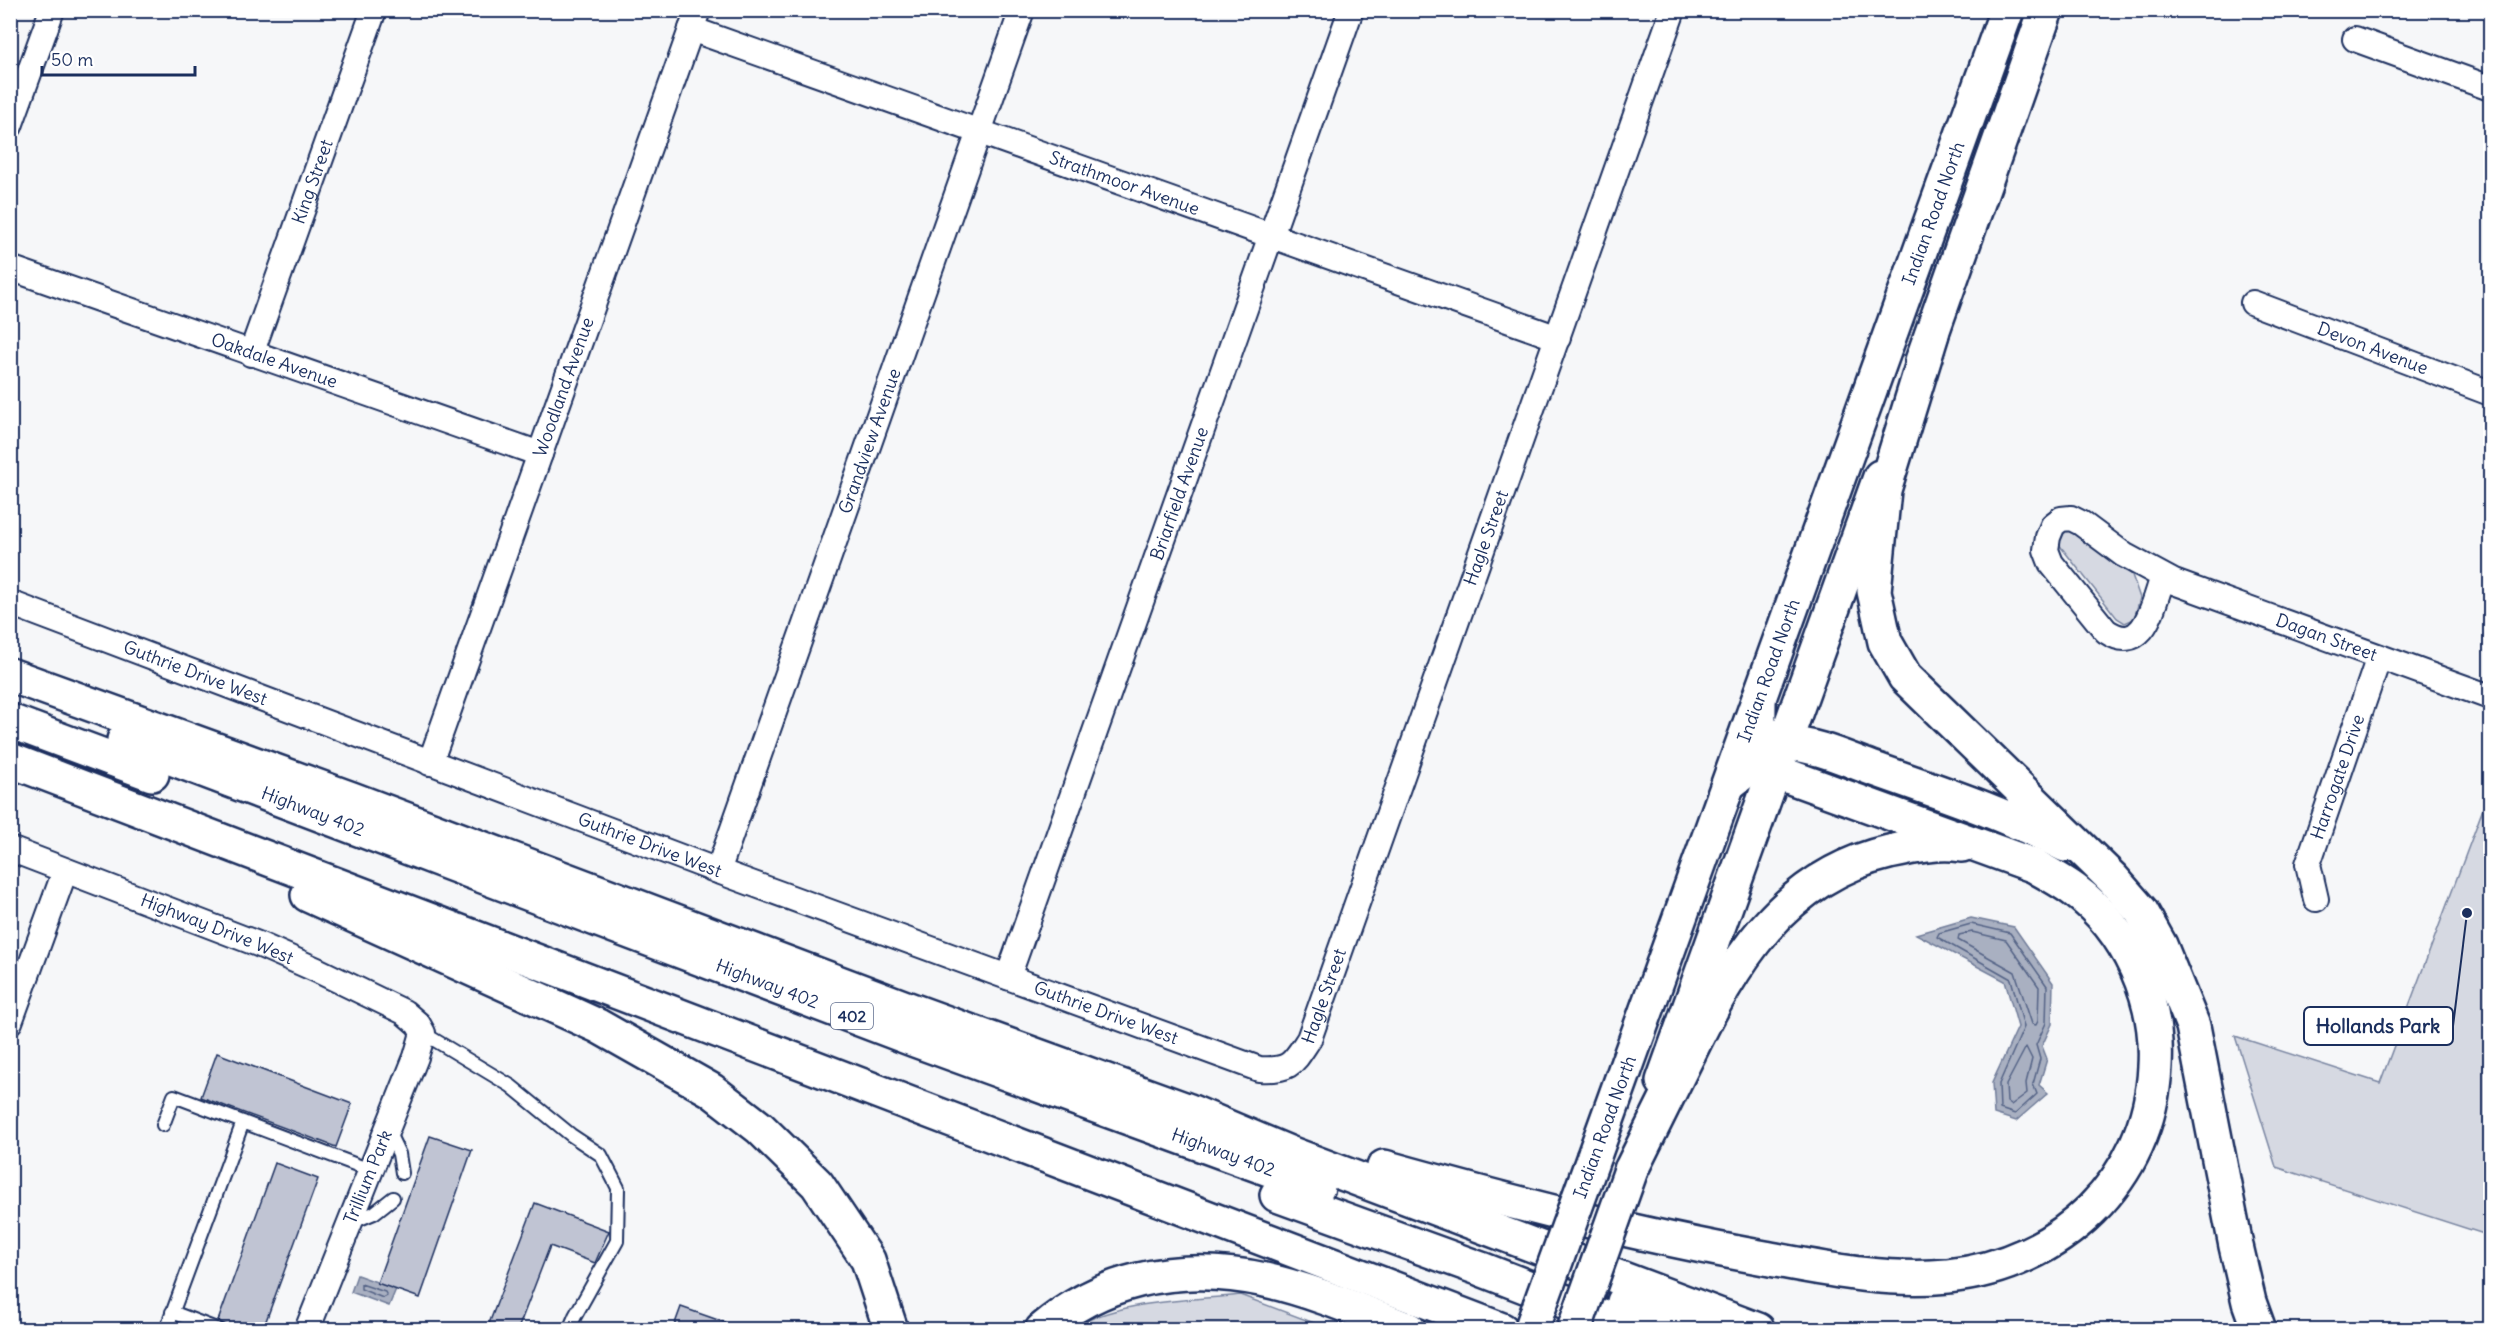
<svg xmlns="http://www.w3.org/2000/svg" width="2501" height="1340" viewBox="0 0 2501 1340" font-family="Delius,sans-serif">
<rect width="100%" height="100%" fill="#f6f7f9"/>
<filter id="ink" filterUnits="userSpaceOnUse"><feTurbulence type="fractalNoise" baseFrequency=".0167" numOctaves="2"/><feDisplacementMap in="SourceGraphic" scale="12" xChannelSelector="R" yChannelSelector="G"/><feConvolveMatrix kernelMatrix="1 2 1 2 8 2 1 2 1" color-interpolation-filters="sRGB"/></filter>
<g filter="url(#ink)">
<path fill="#d6d9e2" stroke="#7884a0" stroke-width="1.5" d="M2068 529 2078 532 2132 575 2140 598 2134 619 2125 623 2117 618 2061 547 2059 543 2060 534Z
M2490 790V1236L2276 1167 2235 1036 2380 1083Z
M1240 1295 1330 1329H1071C1118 1300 1186 1301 1240 1295Z"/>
<path fill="#a9b0c1" stroke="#707c99" stroke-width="1.5" d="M1971 918 2014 927 2053 983 2052 1024 2042 1046 2047 1059 2039 1085 2048 1093 2016 1121 1994 1114 1992 1083 2018 1027 2005 981 1916 934Z
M357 1275 396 1289 389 1306 351 1292Z"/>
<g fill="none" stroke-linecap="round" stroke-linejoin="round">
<path stroke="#546386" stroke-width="1.5" d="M1971 924 2010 933 2047 986 2046 1023 2036 1045 2040 1059 2033 1084 2037 1094 2015 1114 2000 1109 1999 1084 2024 1027 2011 979 1937 937 1939 933Z
M1972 932 2006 940 2039 987 2038 1021 2036 1025 2032 1024 2015 972 1958 940 1959 935Z
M2026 1047 2032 1059 2026 1083 2027 1093 2011 1105 2007 1102 2006 1085Z
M361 1284 385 1292 387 1296 383 1298 361 1289Z"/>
</g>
<path fill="#c0c4d3" stroke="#1b2f5e" stroke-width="1.5" d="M217 1053 352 1104 336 1147 201 1097Z
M430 1136 472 1150 420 1298 377 1283Z
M275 1163 318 1179 263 1329H234L218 1321Z
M535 1203 609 1231 595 1263 550 1246 518 1329H487Z
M681 1307 738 1327 737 1329H673Z"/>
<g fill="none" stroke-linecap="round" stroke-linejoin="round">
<defs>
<path id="lane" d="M423 1033 511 1086 571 1135 601 1155 618 1188 617 1241 575 1316 569 1330
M163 1125 174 1096 370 1170
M387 1129 399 1154 402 1173
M350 1223 374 1213 393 1198
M172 1312 219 1330
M166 1330 243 1122"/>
<g id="street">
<path id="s1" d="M691 29 1558 338"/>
<path d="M2355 39 2490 88"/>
<path d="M10 126 52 10"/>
<path id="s2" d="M10 268 540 454"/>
<path id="s3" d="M2253 303 2490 393"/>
<path id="s4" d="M251 354 374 10"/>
<path id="s5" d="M2163 577C2153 604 2145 657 2106 631L2051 563 2046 550 2048 537 2053 525 2061 519 2071 518 2081 523 2124 555 2174 582 2490 697"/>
<path id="s6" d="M10 603 718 871 1259 1069C1291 1071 1293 1063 1309 1039L1673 10"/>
<path id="s7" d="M430 763 698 10"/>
<path id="s8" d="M10 849 258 944 317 970 404 1012 418 1024 423 1033 416 1057 307 1330"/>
<path id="s9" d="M718 871 1022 10"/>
<path id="s10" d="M2316 899 2308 864 2379 657"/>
<path id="s11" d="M1008 977 1351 10"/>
<path d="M10 1022 65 871"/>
</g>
<g id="secondary">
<path d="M1922 361 2046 10"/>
<path d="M1663 1081 1880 477"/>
<path id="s12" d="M1594 1156 2007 10"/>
</g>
<g id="highway">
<path d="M1932 334 1884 490 1874 591 1885 642 1905 677 2113 879 2141 911 2160 945 2193 1026 2236 1246 2249 1302 2259 1330"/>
<path d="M10 675 352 799 911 1010 1187 1110 1289 1153 1758 1330"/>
<path d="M10 721 152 774"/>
<path id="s13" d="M124 740 915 1040 1318 1187"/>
<path d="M10 760 1502 1330"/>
<path d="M1731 782C1744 773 1772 745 1787 744 1812 743 1851 761 1874 769 1939 792 2004 813 2065 845"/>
<path d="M308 895 598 1026 711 1090 760 1128 817 1184 868 1260 891 1330"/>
<path d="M1384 1167C1510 1202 1636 1235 1765 1258 1825 1269 1886 1282 1948 1276 2059 1265 2150 1180 2155 1066 2159 1000 2128 930 2074 890 2062 881 2048 874 2035 866L1774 771C1756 753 1759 725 1759 701"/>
<path d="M1631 1170C1650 1131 1669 1093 1688 1055 1733 963 1782 877 1889 852 1912 847 1939 841 1962 845"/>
<path d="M1277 1195 1481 1269 1638 1330"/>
<path d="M1624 1302 1696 1330"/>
<path d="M1042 1330C1071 1305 1102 1289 1139 1280 1237 1256 1319 1295 1409 1330"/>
</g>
</defs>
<use href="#lane" stroke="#1b2f5e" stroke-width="16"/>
<use href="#street" stroke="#1b2f5e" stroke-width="28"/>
<use href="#secondary" stroke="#1b2f5e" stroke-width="38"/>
<use href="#highway" stroke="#1b2f5e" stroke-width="38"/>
<use href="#lane" stroke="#fff" stroke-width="12"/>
<use href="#street" stroke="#fff" stroke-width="24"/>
<use href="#secondary" stroke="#fff" stroke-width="33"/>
<use href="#highway" stroke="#fff" stroke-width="33"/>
<defs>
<path id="secondary-bridge" d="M1531 1330 1594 1156
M1574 1330 1631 1170"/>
</defs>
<use href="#secondary-bridge" stroke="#1b2f5e" stroke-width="38" stroke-linecap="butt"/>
<use href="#secondary-bridge" stroke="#fff" stroke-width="33"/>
</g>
</g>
<g text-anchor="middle" stroke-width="6" stroke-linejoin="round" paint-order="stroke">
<rect fill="#fff" stroke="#5f6d8e" stroke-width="1.5" x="831" y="1003" width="42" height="26" rx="4.5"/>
<g font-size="16" font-weight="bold" fill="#1b2f5e">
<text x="852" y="1022">402</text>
</g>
<g font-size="18" fill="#1b2f5e" stroke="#fff">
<text dy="6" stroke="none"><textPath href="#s4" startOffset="183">King Street</textPath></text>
<text dy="6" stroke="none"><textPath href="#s1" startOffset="460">Strathmoor Avenue</textPath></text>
<text dy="6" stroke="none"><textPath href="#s12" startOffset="1002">Indian Road North</textPath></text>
<text dy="6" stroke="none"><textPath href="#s3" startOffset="128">Devon Avenue</textPath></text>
<text dy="6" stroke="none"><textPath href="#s2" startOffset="280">Oakdale Avenue</textPath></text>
<text dy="6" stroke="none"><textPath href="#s7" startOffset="399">Woodland Avenue</textPath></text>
<text dy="6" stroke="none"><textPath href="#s9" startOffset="456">Grandview Avenue</textPath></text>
<text dy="6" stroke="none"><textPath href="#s11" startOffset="513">Briarfield Avenue</textPath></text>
<text dy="6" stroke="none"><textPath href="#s6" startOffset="1928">Hagle Street</textPath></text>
<text dy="6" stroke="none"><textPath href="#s5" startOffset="528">Dagan Street</textPath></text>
<text dy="6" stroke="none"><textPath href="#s12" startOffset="516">Indian Road North</textPath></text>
<text dy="6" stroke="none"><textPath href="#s6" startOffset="198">Guthrie Drive West</textPath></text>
<text dy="6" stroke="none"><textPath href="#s10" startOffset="128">Harrogate Drive</textPath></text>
<text dy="6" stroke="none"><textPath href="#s13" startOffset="202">Highway 402</textPath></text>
<text dy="6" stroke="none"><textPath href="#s6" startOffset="684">Guthrie Drive West</textPath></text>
<text dy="6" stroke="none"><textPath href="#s8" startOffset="222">Highway Drive West</textPath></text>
<text dy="6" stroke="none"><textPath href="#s13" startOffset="688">Highway 402</textPath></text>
<text dy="6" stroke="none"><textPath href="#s6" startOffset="1442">Hagle Street</textPath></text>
<text dy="6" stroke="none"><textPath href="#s6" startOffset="1170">Guthrie Drive West</textPath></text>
<text transform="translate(1605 1127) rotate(-70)" y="6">Indian Road North</text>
<text dy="6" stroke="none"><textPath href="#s13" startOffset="1174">Highway 402</textPath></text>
<text transform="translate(368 1177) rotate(-68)" y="6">Trillium Park</text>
</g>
</g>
<path fill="none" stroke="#1b2f5e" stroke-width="2" d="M2467 913L2453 1026"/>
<circle fill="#1b2f5e" stroke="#fff" stroke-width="2" cx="2467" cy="913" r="6"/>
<rect fill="#fff" stroke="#1b2f5e" stroke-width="2" x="2304" y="1007" width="149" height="38" rx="6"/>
<g font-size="20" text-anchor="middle" font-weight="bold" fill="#1b2f5e">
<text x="2378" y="1033">Hollands Park</text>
</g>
<rect width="2501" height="1340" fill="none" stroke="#fff" stroke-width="36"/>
<rect x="18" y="18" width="2465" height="1304" fill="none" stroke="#1b2f5e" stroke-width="2" filter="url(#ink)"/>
<path d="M42 66v9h153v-9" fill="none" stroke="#1b2f5e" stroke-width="3"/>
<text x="51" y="66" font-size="18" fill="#1b2f5e" stroke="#ffffff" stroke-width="4.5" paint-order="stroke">50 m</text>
</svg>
